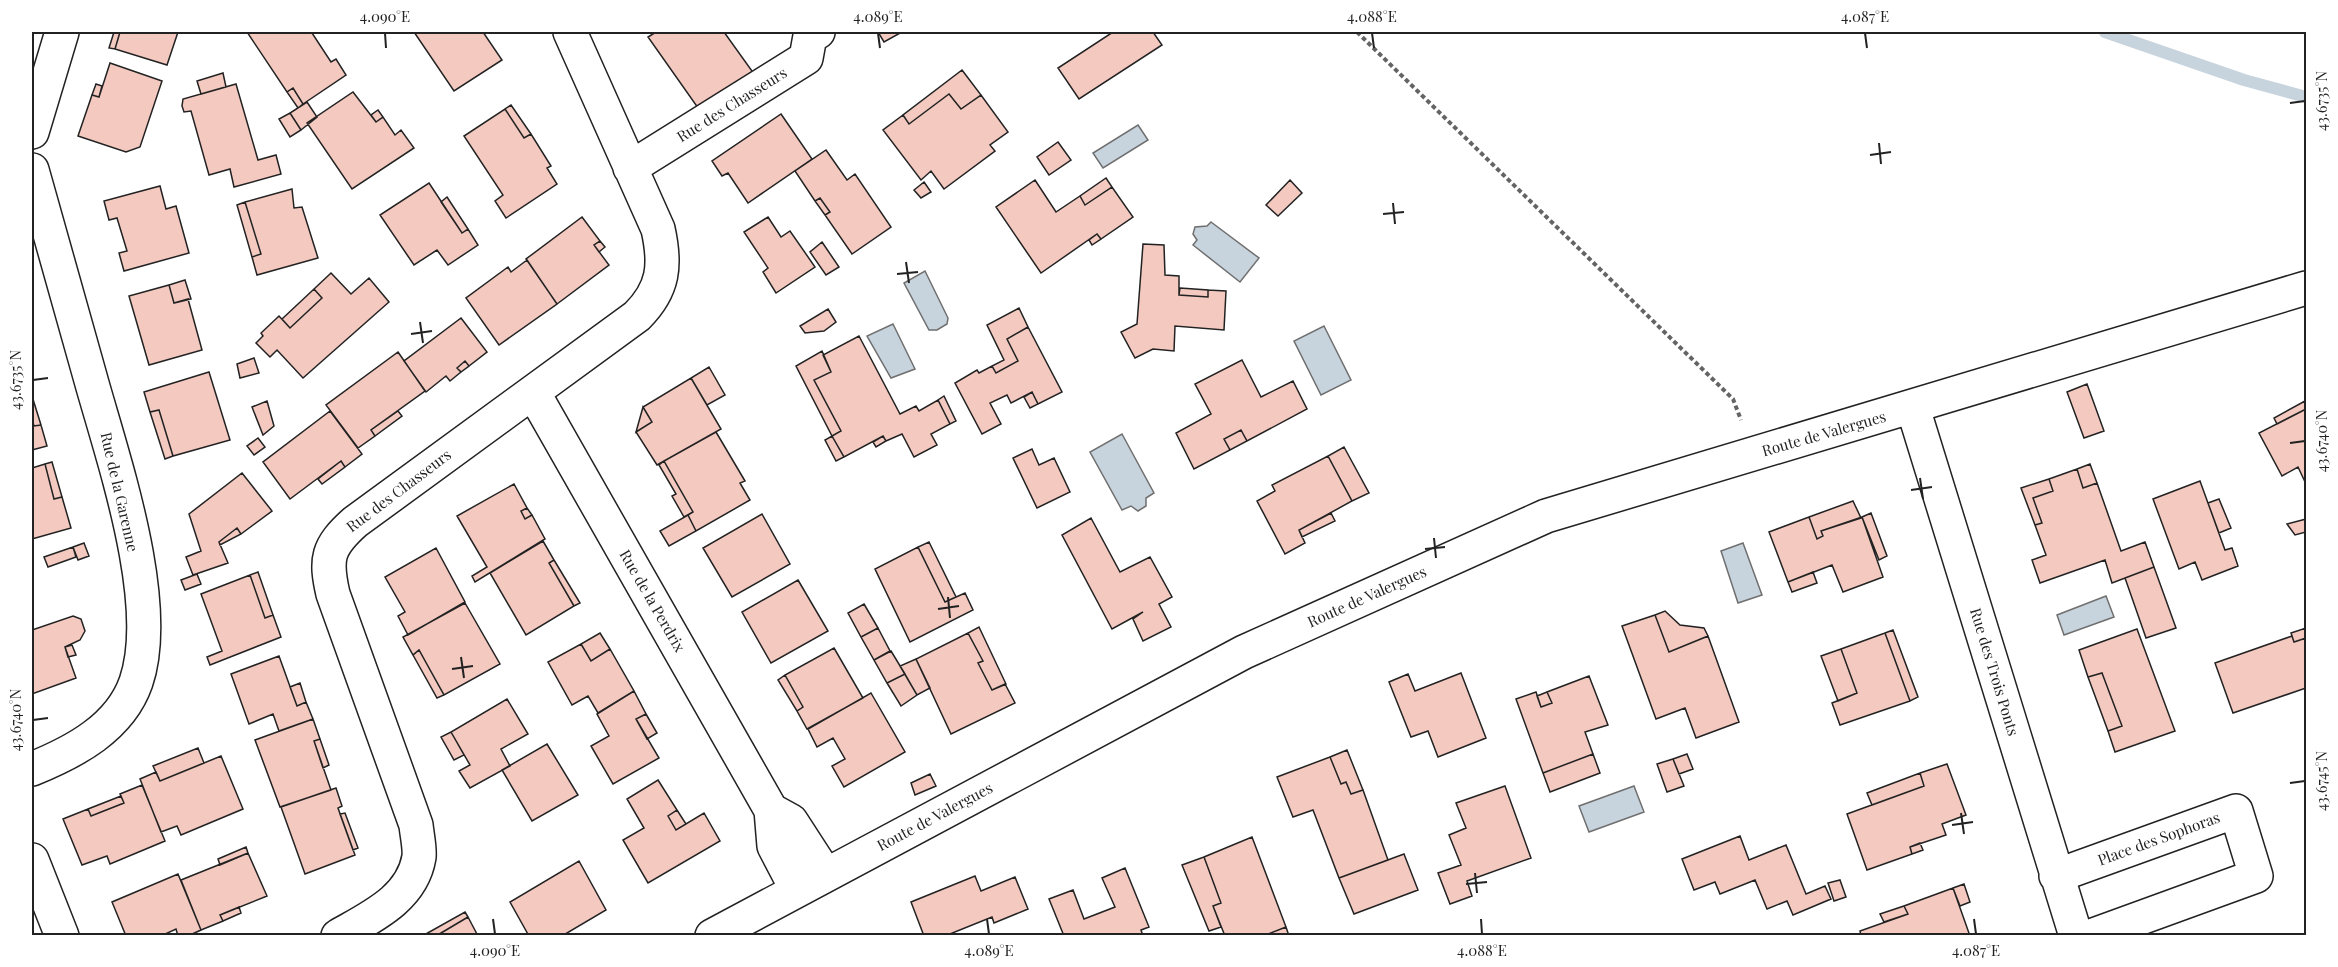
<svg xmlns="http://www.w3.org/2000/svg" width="2338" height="967" viewBox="0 0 2338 967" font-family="'Playfair Display',serif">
<rect width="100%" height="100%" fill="#fff"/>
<path fill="#c7d3dd" stroke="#6f6f6f" stroke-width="1.5" d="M1138 125 1148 140 1103 168 1093 153Z
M1211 222 1259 258 1240 282 1193 245 1197 240 1193 234 1195 227 1207 226Z
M925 271 948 318 947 324 937 330H929L904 283Z
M893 324 915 369 891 378 867 336Z
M1324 326 1351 380 1321 395 1294 341Z
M1122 434 1154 493 1146 498V506L1138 511 1131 506 1122 510 1090 452Z
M1743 543 1762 595 1738 603 1721 551Z
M2106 596 2114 617 2064 635 2057 615Z
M1634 786 1644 812 1589 832 1579 806Z"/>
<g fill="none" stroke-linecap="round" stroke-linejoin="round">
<path stroke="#c7d3dd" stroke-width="12" d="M2105 32 2244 80 2306 97"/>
</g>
<path fill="#f3c9c0" stroke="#222" stroke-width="1.5" d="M114 32H120L115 49 109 48Z
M120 32H178L167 65 115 49Z
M247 32H314L312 33 331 62 336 59 346 75 303 104 293 88 287 92Z
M414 32H483L502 60 454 91Z
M656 32H724L757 78 703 115 648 37Z
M878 32H902L884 42Z
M1113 32H1153L1162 45 1079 99 1058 68Z
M110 63 162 81 140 147 126 152 78 136 92 95 99 97Z
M962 70 981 95 961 109 949 94 909 124 903 115Z
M223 73 226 87 201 94 197 81Z
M96 84 102 86 99 97 92 95Z
M236 84 258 160 276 155 281 174 234 187 230 169 209 175 191 111 184 112 182 106 183 99Z
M293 88 303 104 298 108 287 92Z
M353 92 376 122 383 117 395 135 401 130 414 148 352 189 307 123Z
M949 94 961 109 981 95 1008 132 990 145 995 151 944 189 931 171 921 180 883 130 903 115 909 124Z
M307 102 317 117 301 130 290 113Z
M511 105 531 134 524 138 505 109Z
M505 109 524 138 531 134 551 166 547 168 557 184 506 218 495 201 503 195 464 136Z
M378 110 383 117 376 122 371 115Z
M290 113 301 130 290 137 279 119Z
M781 114 812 159 748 203 728 173 722 176 712 161Z
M1058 142 1071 160 1049 175 1037 157Z
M826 150 847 180 855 174 891 227 852 254 825 215 830 212 820 198 815 201 795 171Z
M1106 178 1112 187 1085 205 1080 196Z
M1035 180 1056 212 1080 196 1085 205 1112 187 1133 217 1101 239 1097 234 1041 273 996 207Z
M1290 180 1302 193 1278 216 1266 205Z
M924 182 931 192 921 198 914 190Z
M429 183 462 233 468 229 478 245 448 265 437 250 414 265 380 215Z
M160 186 166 209 176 206 189 253 124 271 119 253 127 251 117 218 109 220 104 201Z
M292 189 294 208 302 207 318 258 257 275 252 257 261 254 245 202Z
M447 197 468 229 462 233 441 202Z
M820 198 830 212 825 215 815 201Z
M245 202 261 254 252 257 237 205Z
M582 217 600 241 594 245 609 265 557 304 526 259Z
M768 217 781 237 790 231 815 267 776 293 763 272 768 268 744 232Z
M1097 234 1101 239 1092 245 1089 240Z
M600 241 605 247 599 252 594 245Z
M822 242 839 267 826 275 810 252Z
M1143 244 1164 245 1165 275 1179 276V295L1208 297V290L1226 291 1224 330 1175 326 1174 351 1153 349 1135 358 1121 332 1137 324Z
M527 260 557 304 499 345 466 298 508 267 511 272Z
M331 273 351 294 369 278 389 302 303 378 277 350 270 357 256 343 263 336 261 333 279 316 290 328 322 298 314 289Z
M185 280 191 299 174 303 169 285Z
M169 285 174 303 188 299 202 350 149 365 129 296Z
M1180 288 1208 290V297L1179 295Z
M314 289 322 298 290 328 282 319Z
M1019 308 1028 327 1007 339 1018 361 996 373 992 366 1004 360 987 325Z
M828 309 836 322 824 331 805 333 800 326Z
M461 318 487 352 469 366 465 361 457 368 461 372 450 381 446 376 426 392 404 361Z
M1028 327 1062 392 1038 404 1032 392 1011 403 1007 395 990 403 1001 424 982 434 955 383 977 370 979 373 992 366 996 373 1018 361 1007 339Z
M859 336 900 414 916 406 919 411 938 400 950 424 931 434 937 445 914 457 902 434 886 441 883 436 844 457 832 436 841 431 814 380 831 372 823 355Z
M822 351 831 372 814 380 841 431 832 436 796 366Z
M398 352 425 391 371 430 375 436 358 448 326 405Z
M254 358 259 373 240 378 237 364Z
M1242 360 1261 397 1293 381 1307 409 1247 441 1241 430 1224 439 1230 450 1194 469 1176 433 1211 414 1195 384Z
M465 361 469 366 461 372 457 368Z
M709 367 725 395 707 405 691 378Z
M209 372 230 440 173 456 159 410 150 412 144 392Z
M691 378 721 429 657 465 636 432 652 422 643 407Z
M2087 384 2104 431 2084 438 2067 392Z
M1032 392 1038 404 1030 408 1024 397Z
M32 396 41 425 34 426 32 419Z
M944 396 956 421 950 424 938 400Z
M267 401 274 426 263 435 252 407Z
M2305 401 2306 409 2277 424 2274 418Z
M643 407 652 422 636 432Z
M2306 409V484L2298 467 2282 476 2259 433Z
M159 410 173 456 165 459 150 412Z
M330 411 362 454 345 467 341 461 290 499 263 462Z
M398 411 402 416 375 436 371 430Z
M32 419 34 426 41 425 47 446 32 450Z
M1241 430 1247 441 1230 450 1224 439Z
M716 432 745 481 740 483 750 500 696 531 688 515 693 512 664 461Z
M832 436 844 457 836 461 825 440Z
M883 436 886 441 876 447 873 442Z
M258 438 265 447 254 455 247 446Z
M1344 447 1369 493 1352 501 1328 456Z
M1032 449 1039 465 1054 458 1070 492 1037 508 1013 458Z
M1328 456 1352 501 1299 530 1305 543 1285 554 1257 501 1275 491 1272 485Z
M341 461 345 467 322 484 318 479Z
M664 461 693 512 684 517 672 496 676 494 659 465Z
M52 462 62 497 54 499 45 464Z
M45 464 54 499 62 497 71 528 32 539V468Z
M2090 464 2097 483 2083 488 2077 469Z
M2077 469 2083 488 2097 483 2121 551 2145 542 2154 567 2112 583 2105 560 2040 583 2032 560 2046 555 2035 525 2042 523 2033 498 2053 491 2049 479Z
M242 473 272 511 241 534 237 528 219 542 228 563 193 575 186 557 201 551 189 514Z
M2049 479 2053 491 2033 498 2042 523 2035 525 2021 488Z
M2200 481 2225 550 2232 548 2238 566 2202 580 2195 562 2179 569 2153 499Z
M514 484 527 508 521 511 525 519 532 515 545 539 475 582 472 576 487 567 457 516Z
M2219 499 2231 528 2219 533 2208 503Z
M1853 501 1861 518 1821 531 1823 536 1817 539 1809 517Z
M527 508 532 515 525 519 521 511Z
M1331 513 1335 521 1302 537 1299 530Z
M1871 513 1887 556 1879 560 1862 517Z
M762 514 790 564 732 597 703 548Z
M688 515 696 531 669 546 660 531Z
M1809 517 1817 539 1823 536 1821 531 1862 517 1883 577 1843 592 1832 565 1788 582 1769 532Z
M1091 518 1120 572 1150 557 1172 597 1159 604 1171 627 1143 641 1133 619 1143 612 1112 629 1062 535Z
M2306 519V532L2295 535 2287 524Z
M237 528 241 534 220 545 219 542Z
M543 541 554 560 549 563 574 606 526 635 490 573Z
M929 542 956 597 945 602 918 547Z
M84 543 89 556 78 560 73 547Z
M73 547 76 557 48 567 44 557Z
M918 547 945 602 965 593 973 610 910 642 875 569Z
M436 548 465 602 408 635 398 616 405 612 385 577Z
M554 560 580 603 574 606 549 563Z
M2154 567 2176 628 2146 638 2125 578Z
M258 572 273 615 265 618 250 575Z
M1813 572 1817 583 1792 592 1788 582Z
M197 574 201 584 185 590 181 580Z
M250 575 265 618 273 615 281 637 210 665 207 657 222 651 201 594Z
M798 580 828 631 771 663 742 612Z
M465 603 500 664 444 695 419 650 413 655 403 637Z
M864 604 878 628 861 637 848 613Z
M1665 611 1680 625 1704 628 1708 636 1669 652 1655 615Z
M1655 615 1669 652 1708 636 1739 722 1696 738 1685 708 1656 719 1622 626Z
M73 616 81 619 85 631 80 640 65 647 76 678 32 694V630Z
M979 627 1006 684 992 690 978 663 983 661 968 633Z
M878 628 890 651 874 660 861 637Z
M2306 628V638L2294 642 2291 633Z
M2137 629 2175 731 2115 752 2108 731 2122 726 2102 673 2088 677 2079 650Z
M1893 630 1918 697 1910 701 1885 633Z
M600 633 610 649 591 661 581 644Z
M968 633 983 661 978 663 992 690 1005 684 1015 703 951 734 916 659Z
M1885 633 1910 701 1840 725 1832 703 1857 693 1841 649Z
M2292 636 2294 642 2306 638V688L2233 713 2215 663Z
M581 644 591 661 610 649 634 691 598 713 588 696 572 705 548 662Z
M72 645 76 655 68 657 65 647Z
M834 648 863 698 807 729 797 711 803 707 785 675Z
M1841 649 1857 693 1838 701 1821 656Z
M419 650 444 695 437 698 413 655Z
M891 651 905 674 887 683 874 660Z
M279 656 297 706 306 702 313 719 279 731 273 714 249 724 231 674Z
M916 659 930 688 917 695 900 666Z
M1461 673 1486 738 1438 757 1428 731 1411 737 1389 682 1408 674 1415 691Z
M2102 673 2122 726 2108 731 2088 677Z
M905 674 917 695 901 706 887 683Z
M785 675 803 707 797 711 778 680Z
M1589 676 1608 725 1585 732 1593 754 1543 773 1516 699 1536 692 1541 707 1552 703 1547 692Z
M300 683 306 702 297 706 290 687Z
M634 691 646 714 636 719 659 758 613 784 591 746 609 736 597 714Z
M1547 692 1552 703 1541 707 1537 696Z
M871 693 905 752 844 787 832 766 845 759 833 738 817 747 808 729Z
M507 699 528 734 501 749 510 766 470 788 459 771 470 765 451 732Z
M646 714 657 733 647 739 636 719Z
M313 719 320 739 314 741 331 790 280 807 255 740Z
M451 732 464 755 454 760 441 737Z
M320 739 329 765 323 768 314 741Z
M547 744 578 795 532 821 502 770Z
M198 748 204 763 160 781 153 766Z
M1347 750 1363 790 1351 794 1346 782 1341 784 1330 757Z
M1593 754 1600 773 1550 792 1543 773Z
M1687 754 1693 769 1679 774 1673 759Z
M221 756 243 809 181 835 177 826 161 832 140 779 156 772 160 781Z
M1330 757 1341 784 1346 782 1351 794 1363 790 1388 860 1339 878 1313 810 1293 817 1277 777Z
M1673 759 1684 786 1667 792 1657 764Z
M1947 764 1966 815 1942 824 1946 835 1910 847 1912 854 1867 870 1847 814 1924 786 1920 773Z
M1920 773 1924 786 1872 805 1867 793Z
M930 774 936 786 915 795 911 783Z
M658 780 677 810 668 816 676 830 704 813 720 841 648 883 623 840 644 828 627 799Z
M142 785 165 841 110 864 107 856 82 865 63 819 88 809 91 816 124 803 120 794Z
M1505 786 1531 858 1467 881 1472 896 1450 904 1438 873 1461 865 1449 835 1466 828 1456 803Z
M336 788 342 806 338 808 355 855 305 874 281 807Z
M121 796 124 803 91 816 88 809Z
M677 810 686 824 676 830 668 816Z
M345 813 358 848 353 850 340 814Z
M1740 836 1749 860 1786 845 1806 894 1825 886 1831 899 1793 915 1787 901 1767 909 1755 880 1720 894 1715 882 1694 890 1682 859Z
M1252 837 1286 927 1263 936H1225L1213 906 1221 903 1204 857Z
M1920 843 1923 850 1912 854 1910 847Z
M246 847 248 853 220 865 218 859Z
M248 853 267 896 220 915 223 921 201 930 181 880Z
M1404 854 1418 890 1354 914 1339 878Z
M1204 857 1221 903 1213 906 1221 927 1209 931 1182 865Z
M579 861 606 910 562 936H529L510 902Z
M1125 868 1149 927 1141 930 1143 936H1064L1049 899 1073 890 1084 919 1115 907 1102 878Z
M178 874 201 930 188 936H178L176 929 161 936H126L112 902Z
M975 876 981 891 1015 877 1028 909 994 923 992 917 945 936H924L911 902Z
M1840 880 1846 897 1834 901 1828 883Z
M1964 884 1970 902 1960 906 1953 888Z
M1953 888 1970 936H1861L1860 931 1908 914 1904 906Z
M1904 906 1908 914 1884 922 1880 914Z
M239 907 241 913 223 921 220 915Z
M465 912 468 917 436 936 424 935Z
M468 917 478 936H436Z
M1286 927 1289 936H1263Z"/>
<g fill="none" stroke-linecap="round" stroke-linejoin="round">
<defs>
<path id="minor" d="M32 132 62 32
M630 168 806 58 810 36 818 32
M32 170C51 240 71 310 91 380 113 459 163 603 136 682 120 728 74 752 32 769
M533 392 771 810 774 846 797 890
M1913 408 2076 936
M771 810 791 821 826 875
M32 860 62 936
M2056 876 2236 811 2256 876 2091 936
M338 936C371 917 412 899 419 857 420 848 417 835 416 825L333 594C325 559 327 547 355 522L637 316C664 289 666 265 658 229L570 32
M712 936 1244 652 1546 516 2306 288"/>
</defs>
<use href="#minor" stroke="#222" stroke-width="36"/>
<path stroke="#646464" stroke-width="4" stroke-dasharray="4.5 3" stroke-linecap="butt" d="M1357 32 1733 399 1741 420"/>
<use href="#minor" stroke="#fff" stroke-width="33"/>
</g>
<path fill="none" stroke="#222" stroke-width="2" d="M385 33 386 48M878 33 880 48M1372 33 1374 48M1865 33 1867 48M2290 103 2305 101M1879 143 1881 164M1870 155 1891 152M1393 203 1395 224M1383 214 1404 212M906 262 909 283M897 274 918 272M420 322 423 343M411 334 432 331M33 380 48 378M2290 443 2305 441M1920 478 1923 499M1911 490 1932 487M1434 538 1436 558M1425 549 1445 547M948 597 950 618M938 609 959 606M461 657 464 678M452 669 473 666M33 720 48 718M2290 783 2305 781M1961 813 1964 834M1952 825 1973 822M1475 873 1477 893M1466 884 1487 882M493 919 495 934M987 919 989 934M1481 919 1482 934M1974 919 1976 934"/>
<g text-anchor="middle" stroke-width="4.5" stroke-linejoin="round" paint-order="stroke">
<g font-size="15" fill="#222" stroke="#fff">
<text transform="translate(732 105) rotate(-32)" y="5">Rue des Chasseurs</text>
<text transform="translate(1824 434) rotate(-16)" y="5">Route de Valergues</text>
<text transform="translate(399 491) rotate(-37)" y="5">Rue des Chasseurs</text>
<text transform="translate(119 492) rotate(77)" y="5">Rue de la Garenne</text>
<text transform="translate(1367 597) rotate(-24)" y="5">Route de Valergues</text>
<text transform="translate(652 601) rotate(60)" y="5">Rue de la Perdrix</text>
<text transform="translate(1994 672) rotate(73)" y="5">Rue des Trois Ponts</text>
<text transform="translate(935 817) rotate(-28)" y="5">Route de Valergues</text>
<text transform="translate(2159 839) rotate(-20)" y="5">Place des Sophoras</text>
</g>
</g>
<rect width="2338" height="967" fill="none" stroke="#ffffff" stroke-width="66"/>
<rect x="33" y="33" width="2272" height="901" fill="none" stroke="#222" stroke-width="2"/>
<g font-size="15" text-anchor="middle" fill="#222">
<text x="385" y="22">4.090°E</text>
<text x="878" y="22">4.089°E</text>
<text x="1372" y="22">4.088°E</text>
<text x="1865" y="22">4.087°E</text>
<text transform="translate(2322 101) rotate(-90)" y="5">43.6735°N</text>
<text transform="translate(16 380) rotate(-90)" y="5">43.6735°N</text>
<text transform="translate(2322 441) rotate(-90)" y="5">43.6740°N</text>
<text transform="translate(16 720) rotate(-90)" y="5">43.6740°N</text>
<text transform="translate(2322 781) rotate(-90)" y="5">43.6745°N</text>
<text x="495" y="956">4.090°E</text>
<text x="989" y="956">4.089°E</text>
<text x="1482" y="956">4.088°E</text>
<text x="1976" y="956">4.087°E</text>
</g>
</svg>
